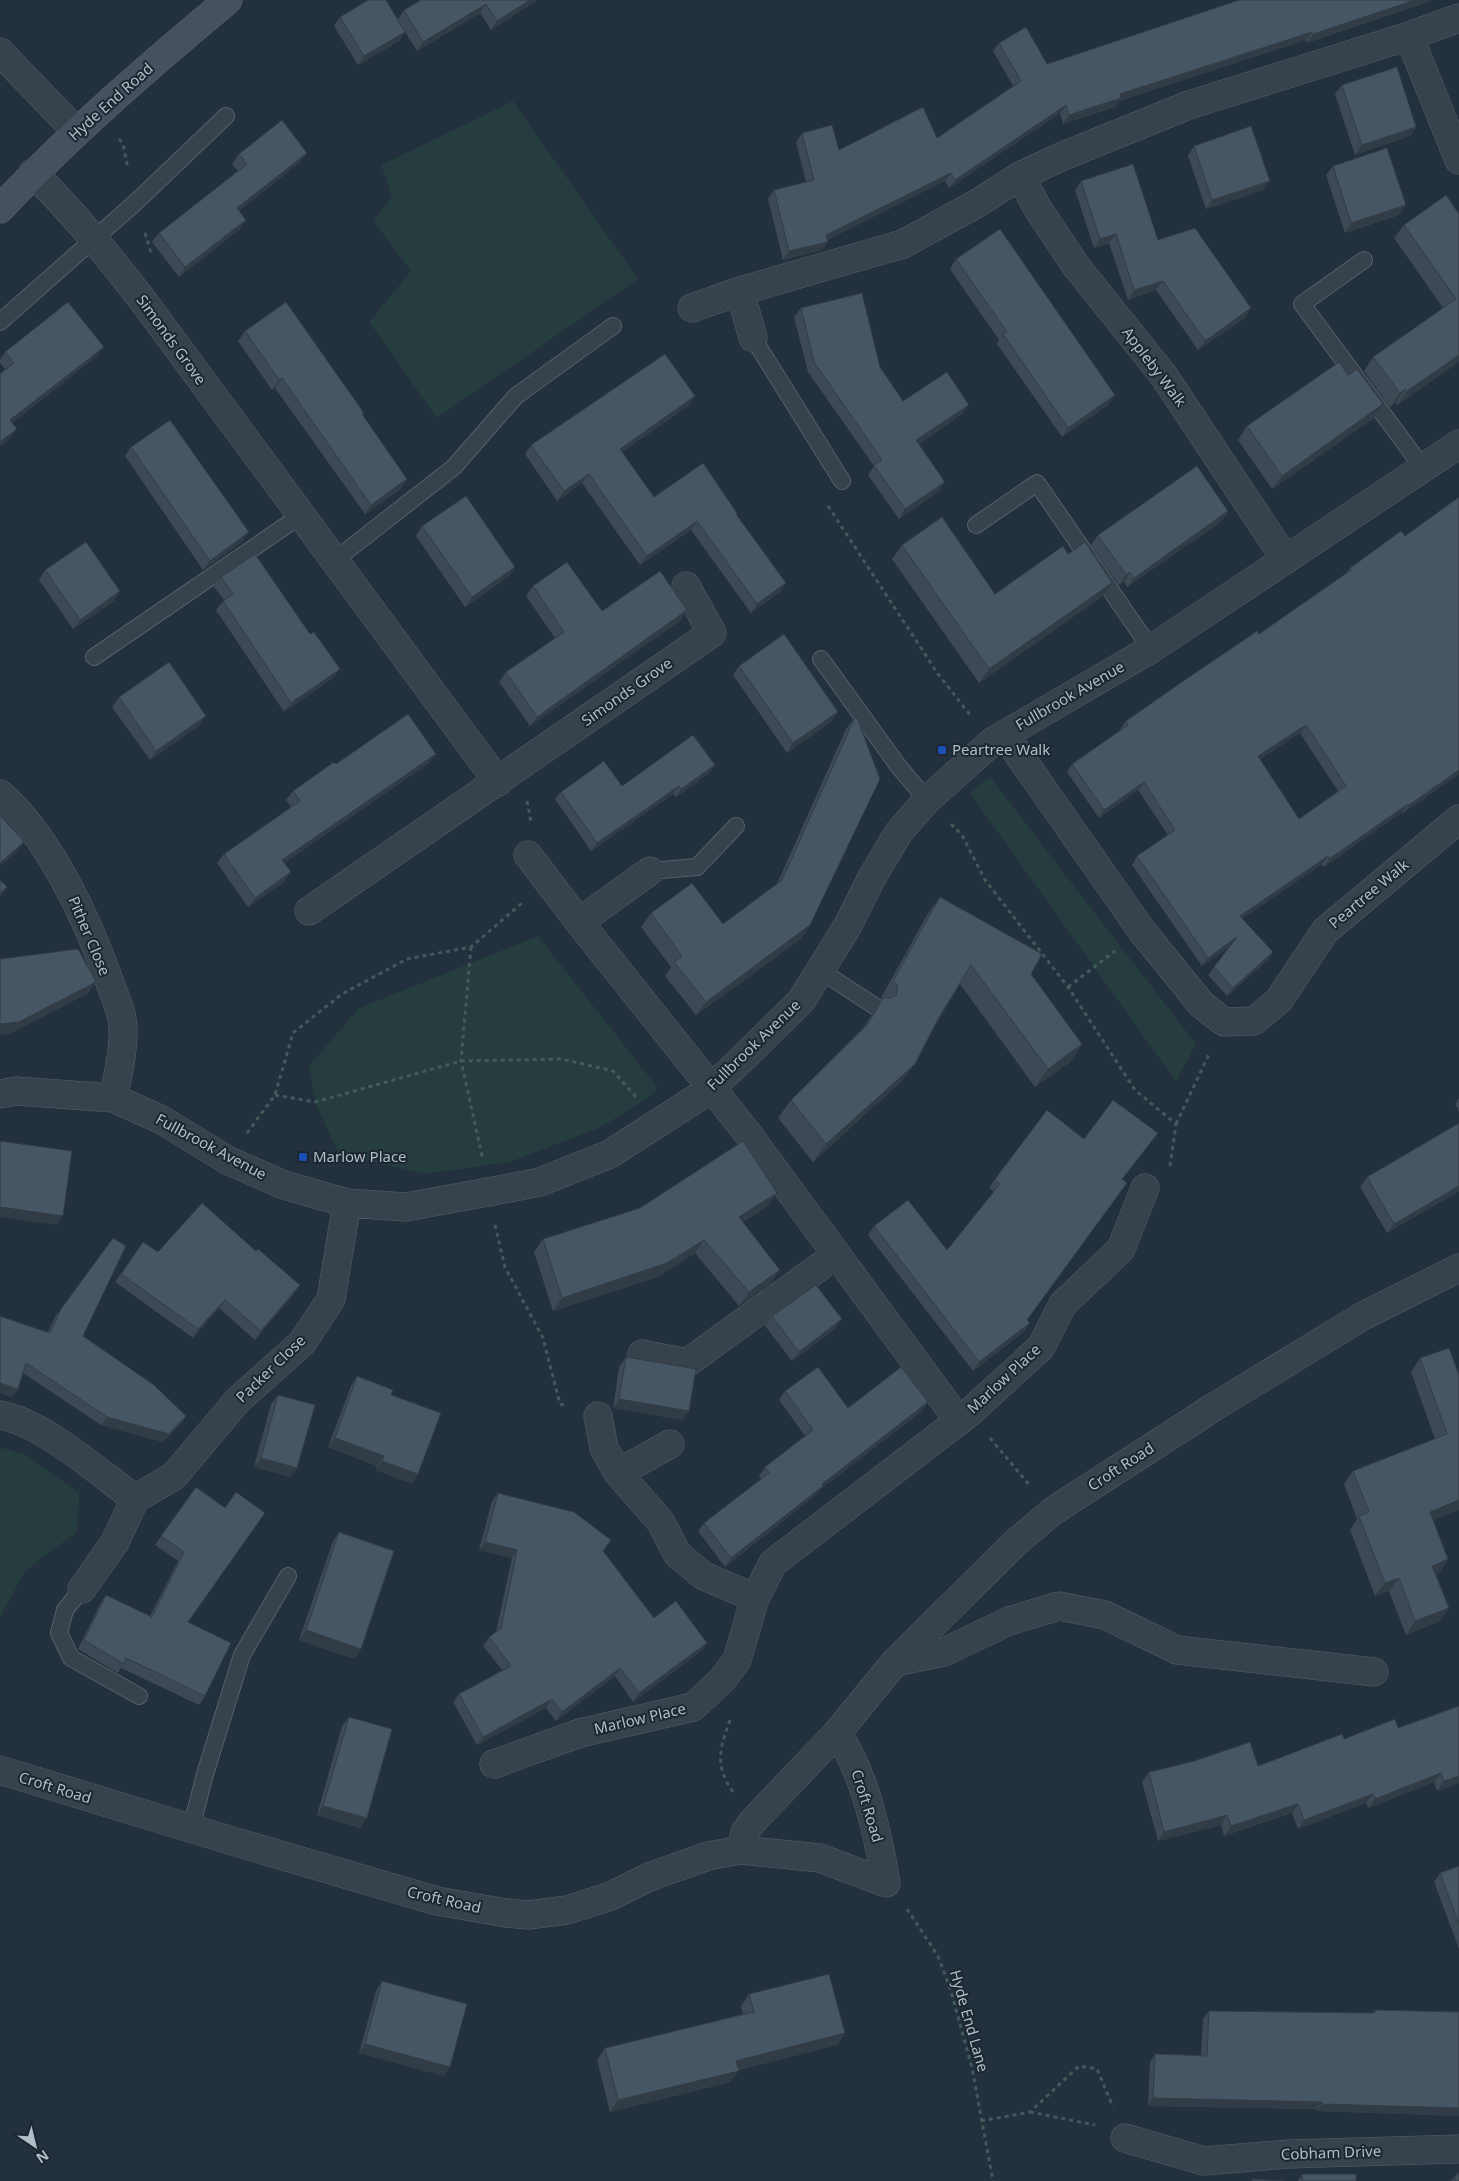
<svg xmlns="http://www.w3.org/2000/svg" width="1459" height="2181" viewBox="0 0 1459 2181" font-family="'Noto Sans',sans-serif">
<rect width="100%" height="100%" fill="#23303d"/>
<path fill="#253d3e" d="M513 101 638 279 437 418 369 322 411 271 373 221 392 197 381 165Z
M990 777 1196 1044 1176 1082 969 792Z
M538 936 658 1088 641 1103 599 1128 510 1162 425 1174 339 1154 315 1102 309 1066 359 1008Z
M0 1447 28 1456 79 1493 78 1531 25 1571 0 1618Z"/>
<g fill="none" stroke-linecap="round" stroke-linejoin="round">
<defs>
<path id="lane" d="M1364 260 1302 304 1423 468
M0 322 136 202 226 116
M753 338 842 481
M976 525 1037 483 1151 649
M335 560 454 467 516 396 613 326
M94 657 300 516
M821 659 899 767 927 800
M650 871 697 867 736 826
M821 971 876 1007
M82 1589 65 1610 59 1633 71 1658 139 1696
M191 1829 205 1774 242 1655 288 1576"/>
<path id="street" d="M1409 36 1459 160
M0 52 77 132
M33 173C74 213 109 257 144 302L498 782
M1020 176 1038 209 1076 266 1164 376 1286 560
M740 291 753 338
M692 308 740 291 903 244 976 204 1020 176 1063 156 1189 105 1409 36 1459 18
M1005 735 1142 931 1202 1005 1224 1022 1254 1021 1279 1000 1325 931 1459 819
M0 794C50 837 88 921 110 983 114 995 120 1007 122 1019 126 1040 118 1077 113 1098
M528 855 579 922 745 1130 959 1421
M309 911 712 633 686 586
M579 922 650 871
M0 1094 16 1091 113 1098 162 1120 227 1160 284 1185 347 1203 406 1207 488 1192 540 1182 610 1154 711 1089 801 1001 847 927 871 879 899 832 927 800 992 742 1151 649 1459 444
M642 1354 687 1363 836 1255
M0 1415C44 1423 98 1472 135 1499L174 1476 238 1400 302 1343 331 1299 347 1203
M598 1416 604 1448 618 1473 660 1521 678 1555 704 1576 755 1598
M618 1473 670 1444
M82 1589 115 1542 135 1499
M895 1662 944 1652 1009 1621 1059 1606 1105 1615 1177 1650 1374 1672
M494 1764 580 1733 693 1707 722 1680 737 1660 755 1598 773 1563 969 1413 1041 1347 1063 1304 1121 1249 1145 1188
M0 1770 239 1843 437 1901 506 1913 529 1915 567 1910 611 1896 649 1877 708 1856 741 1850 820 1858 886 1883C878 1835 865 1773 837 1733
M741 1850 745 1832 753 1821 837 1733 895 1662 1014 1544 1053 1511 1214 1407 1363 1316 1459 1268
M1125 2138 1204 2161 1289 2154 1459 2149"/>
<path id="secondary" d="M0 209C70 134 149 66 228 0"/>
</defs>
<use href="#lane" stroke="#55606b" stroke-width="18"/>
<use href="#street" stroke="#55606b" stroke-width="29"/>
<use href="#secondary" stroke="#55606b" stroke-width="29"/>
<path stroke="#435a5b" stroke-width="3" stroke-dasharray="4 4" stroke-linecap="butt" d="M119 139 123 144 128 169
M145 233 151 253
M828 506 938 674 971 716
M527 801 531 822
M951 824 962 835 985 880 1068 987 1135 1090 1176 1124 1170 1166
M471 947 461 1061 483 1160
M1068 987 1115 951
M275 1095 315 1102 461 1061 562 1059 613 1071 636 1097
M1176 1124 1210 1052
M247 1133 275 1095 293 1033 342 994 407 959 471 947 522 903
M495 1225 505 1267 543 1338 560 1404 567 1406
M990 1438 1031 1487
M730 1720C720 1748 714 1765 733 1792
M907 1909 938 1956 951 1991 972 2068 993 2181
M1030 2112 1095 2125
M981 2121 1030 2112 1079 2066 1097 2069 1113 2107"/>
<use href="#lane" stroke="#37424d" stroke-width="16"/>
<use href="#street" stroke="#37424d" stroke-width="28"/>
<use href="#secondary" stroke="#455160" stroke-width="28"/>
</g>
<path fill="#3d4a56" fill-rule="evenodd" d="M421 0 536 1 491 30 480 13 417 51 405 32 399 41 358 65 334 26 340 17 398 19 404 10Z
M1434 0 1307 43 1306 40 1119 101 1115 107 1063 124 1060 113 949 188 945 181 827 240 828 242 822 250 783 260 768 199 774 190 806 182 796 142 802 133 839 150 937 138 1013 86 993 51 999 43 1047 64Z
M1342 85 1416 127 1410 136 1355 155 1335 94Z
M1194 146 1270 181 1263 190 1206 209 1188 156Z
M307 153 300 162 239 211 246 220 240 229 179 277 152 242 159 233 238 171 232 164 239 154Z
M1333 166 1406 205 1399 215 1345 233 1326 175Z
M1081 181 1158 240 1245 318 1198 350 1156 290 1128 300 1109 243 1094 248 1075 190Z
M1459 214V362L1397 405 1396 403 1390 407 1364 371 1373 357 1443 308 1394 238 1404 225Z
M956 259 1108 405 1062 437 997 344 999 340 950 269Z
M801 308 880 367 903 401 962 414 919 444 939 491 899 519 868 475 874 466 808 372 794 317Z
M245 331 362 415 407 479 401 489 365 514 275 388 272 390 238 341Z
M5 352 97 356 12 423 10 438 0 446V374L5 369 0 363V360Z
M695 396 688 406 622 452 654 497 737 513 736 514 786 583 780 592 751 613 691 530 640 565 582 483 557 501 525 454 531 445Z
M1383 404 1374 418 1272 489 1238 440 1247 426Z
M131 447 242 542 203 570 125 456Z
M1459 497V774L1403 813 1402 812 1324 867 1322 864 1243 918 1268 960 1227 996 1208 975 1230 946 1202 966 1132 865 1137 856 1168 835 1138 790 1099 818 1067 772 1072 764 1121 730 1120 729 1126 721 1259 634 1345 574 1350 568 1405 536ZM1300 733 1338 791 1299 819 1260 759Z
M1228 511 1222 521 1127 587 1124 582 1119 585 1091 545 1098 535Z
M422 526 509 576 465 607 416 536Z
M902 545 995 594 1068 554 1112 583 1103 596 979 683 892 559Z
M45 570 114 601 73 629 39 580Z
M221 577 310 634 340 669 333 678 284 712 216 610 224 600 214 587Z
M533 586 602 611 681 620 530 726 499 682 506 672 555 638 526 596Z
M739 666 832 721 787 753 733 675Z
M119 697 200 725 150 760 112 707Z
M856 715 810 925 801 939 696 1015 665 976 671 967 641 927 651 913 723 924 777 884 846 729Z
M436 754 429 763 284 863V882L248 907 217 863 224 854 291 807 286 800 293 791 336 764Z
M715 765 709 773 676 797 673 794 591 851 555 799 561 792 622 786Z
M940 897 1031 974 1082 1044 1070 1062 1035 1087 960 984 902 1081 813 1162 778 1118 791 1100 863 1028 882 1000 881 998 927 915Z
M1459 1098V1112L1455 1104Z
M1158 1133 1122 1180 1027 1320 1030 1323 1024 1332 973 1371 868 1235 874 1226 947 1250 994 1192 989 1188 995 1179 1084 1139Z
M1367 1177 1459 1191 1387 1233 1360 1187Z
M768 1206 743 1222 771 1283 739 1306 695 1253 658 1277 553 1311 534 1252 543 1239Z
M113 1238 83 1336 186 1416 180 1425 163 1442 101 1425 23 1373 18 1389 12 1397 0 1393 48 1332 55 1317Z
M143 1242 158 1252 294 1294 255 1340 219 1308 193 1338 115 1282Z
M772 1316 835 1329 792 1361 765 1326Z
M626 1357 683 1420 613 1408 619 1367Z
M1420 1358 1459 1375 1433 1520 1448 1559 1439 1573 1436 1574 1449 1608 1440 1621 1406 1635 1389 1591 1375 1596 1350 1530 1357 1519 1344 1484 1353 1471 1435 1439 1411 1372Z
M357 1376 391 1395 418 1474 412 1484 376 1470 377 1466 328 1447 351 1386Z
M785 1391 848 1408 928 1402 922 1411 822 1488 817 1494 725 1567 698 1531 704 1523 761 1479 759 1476 765 1467 805 1436 779 1400Z
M278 1395 291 1477 254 1467 271 1404Z
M196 1487 188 1622 205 1696 199 1705 121 1668 118 1673 78 1649 100 1604 106 1595 150 1616 178 1561 155 1545Z
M498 1493 603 1551 654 1618 707 1643 701 1651 633 1702 615 1676 556 1721 546 1708 477 1745 453 1702 459 1694 502 1670 483 1646 489 1637 496 1632 512 1558 479 1550 492 1501Z
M339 1532 361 1649 354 1659 299 1640 333 1541Z
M1459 1706V1783L1437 1791 1434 1782 1368 1808 1366 1803 1298 1829 1292 1813 1224 1836 1221 1825 1158 1841 1142 1782 1149 1772 1258 1766 1344 1739 1398 1728Z
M349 1717 367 1818 360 1828 317 1815 342 1726Z
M1459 1866V1949L1434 1882 1440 1873Z
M382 1981 450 2067 444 2076 359 2053 376 1991Z
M749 1994 845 2033 837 2045 738 2070 730 2082 610 2112 597 2060 605 2048 743 2014 741 2006Z
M1375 2010 1459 2012V2116L1316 2111V2109L1148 2106 1150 2062 1155 2054 1201 2055 1203 2019 1209 2011 1372 2013Z
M1457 2173 1459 2181H1451Z
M1302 2174 1356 2181H1298Z"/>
<path fill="#323c46" d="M530 0H537L536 1 491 30 497 21Z
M1415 0H1434L1307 43 1313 34Z
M486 4 480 13 417 51 423 42Z
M405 32 399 41 358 65 364 56Z
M1312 32 1306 40 1119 101 1115 107 1063 124 1069 115 1120 94Z
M1066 105 1060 113 949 188 955 180Z
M1416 127 1410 136 1355 155 1362 145Z
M307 153 300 162 231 218 237 208Z
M951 173 945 181 820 243 826 235Z
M1270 181 1263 190 1206 209 1212 200Z
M1406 205 1399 215 1345 233 1351 223Z
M246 220 240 229 179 277 185 267Z
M1116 234 1109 243 1094 248 1100 239Z
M828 242 822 250 783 260 789 251Z
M1163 281 1156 290 1128 300 1134 290Z
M1251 308 1245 318 1198 350 1205 341Z
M104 347 97 356 4 430 10 420Z
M1459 355V362L1397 405 1407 391Z
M282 378 275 388 272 390 279 380Z
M1405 389 1396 403 1390 407 1400 393Z
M1115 395 1108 405 1062 437 1068 428Z
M695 396 688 406 613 458 620 449Z
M1383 404 1374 418 1272 489 1282 476Z
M969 405 962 414 910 450 916 440Z
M17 429 10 438 0 446V442Z
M589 474 582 483 557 501 564 491Z
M407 479 401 489 365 514 371 505Z
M945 482 939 491 899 519 905 509Z
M1228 511 1222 521 1127 587 1134 578Z
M697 521 691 530 640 565 647 556Z
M249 532 242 542 203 570 210 561Z
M515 567 509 576 465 607 472 597Z
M1130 572 1124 582 1119 585 1126 575Z
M786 583 780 592 751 613 757 604Z
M1112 583 1103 596 979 683 989 669Z
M120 591 114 601 73 629 80 620Z
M687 610 681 620 530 726 537 717Z
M340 669 333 678 284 712 291 703Z
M838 712 832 721 787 753 793 743Z
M206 716 200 725 150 760 156 751Z
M1306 725 1300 733 1253 764 1258 756Z
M436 754 429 763 275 869 282 860Z
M715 765 709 773 676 797 681 789Z
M1459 770V774L1403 813 1409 805Z
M1144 782 1138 790 1099 818 1104 810Z
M679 786 673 794 591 851 597 843Z
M1408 804 1402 812 1324 867 1329 859Z
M24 842 18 851 0 866V863Z
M1328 856 1322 864 1235 924 1240 916Z
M291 872 284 882 248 907 255 898Z
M7 887 1 896H0V893Z
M810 925 801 939 696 1015 706 1002Z
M1237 937 1231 945 1202 966 1208 958Z
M1273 952 1268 960 1227 996 1233 988Z
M96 982 87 994 10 1034 0 1035V1024Z
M1082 1044 1070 1062 1035 1087 1048 1069Z
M915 1064 902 1081 813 1162 826 1144Z
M1459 1186V1191L1387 1233 1394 1224Z
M777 1193 768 1206 730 1230 739 1217Z
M0 1207 63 1216 57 1225 0 1217Z
M704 1240 695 1253 658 1277 553 1311 562 1298Z
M780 1270 771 1283 739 1306 749 1292Z
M300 1285 294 1294 255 1340 261 1331Z
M225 1300 219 1308 193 1338 198 1329Z
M842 1319 835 1329 792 1361 799 1352Z
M1030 1323 1024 1332 973 1371 979 1362Z
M0 1383 18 1389 12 1397 0 1393Z
M619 1399 689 1411 683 1420 613 1408Z
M928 1402 922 1411 822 1488 817 1494 725 1567 731 1558 822 1484Z
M186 1416 180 1425 163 1442 101 1425 107 1417Z
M335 1438 384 1456 377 1466 328 1447Z
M261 1458 297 1468 291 1477 254 1467Z
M382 1461 418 1474 412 1484 376 1470Z
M1459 1500V1510L1420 1525 1430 1512Z
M485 1542 517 1550 512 1558 479 1550Z
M1448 1559 1439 1573 1423 1579 1432 1566Z
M1399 1578 1389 1591 1375 1596 1385 1583Z
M1449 1608 1440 1621 1406 1635 1415 1621Z
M306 1630 361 1649 354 1659 299 1640Z
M707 1643 701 1651 633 1702 639 1693Z
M620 1668 615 1676 556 1721 562 1712Z
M552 1699 546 1708 477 1745 483 1737Z
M1441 1773 1434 1782 1368 1808 1375 1799Z
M1459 1776V1783L1437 1791 1444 1781Z
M1373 1794 1366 1803 1298 1829 1304 1820Z
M1298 1804 1292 1813 1224 1836 1231 1826Z
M323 1806 367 1818 360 1828 317 1815Z
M1227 1815 1221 1825 1158 1841 1164 1832Z
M845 2033 837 2045 728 2073 736 2061Z
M365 2044 450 2067 444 2076 359 2053Z
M739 2071 730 2082 610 2112 618 2100Z
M1153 2098 1322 2102 1316 2109 1148 2106Z
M1322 2104 1459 2108V2116L1316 2111Z"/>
<path fill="#475664" stroke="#323c46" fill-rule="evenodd" d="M368 0H386L405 32 364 56 340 17Z
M421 0H530L497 21 486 4 423 42 404 10Z
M1239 0H1415L1313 34 1312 32 1120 94 1121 98 1069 115 1066 105 955 180 951 173 826 235 828 242 789 251 774 190 814 180 802 133 832 125 839 150 923 107 937 138 1021 81 999 43 1026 27 1047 64Z
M1397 67 1416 127 1362 145 1342 85Z
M282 120 307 153 237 208 246 220 185 267 159 233 247 164 239 154Z
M1251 126 1270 181 1212 200 1194 146Z
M1387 148 1406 205 1351 223 1333 166Z
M1133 164 1158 240 1195 228 1251 308 1205 341 1163 281 1134 290 1116 234 1100 239 1081 181Z
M1446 195 1459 214V355L1407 391 1405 389 1400 393 1373 357 1456 299 1404 225Z
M1000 229 1115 395 1068 428 1003 334 1007 332 956 259Z
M862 293 880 367 903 401 947 372 969 405 916 440 945 482 905 509 874 465 882 460 814 362 801 308Z
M68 302 104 347 10 420 17 429 0 442V374L14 363 5 352Z
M286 302 364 413 362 414 407 479 371 505 282 378 279 380 245 331Z
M665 354 695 396 620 449 654 497 703 463 737 513 736 514 786 583 757 604 697 521 647 556 589 474 564 491 531 445Z
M1339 362 1348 375 1357 369 1383 404 1282 476 1247 426Z
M170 420 249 532 210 561 131 447Z
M1197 466 1228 511 1134 578 1130 572 1126 575 1098 535Z
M466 496 515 567 472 597 422 526Z
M1459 497V770L1409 805 1408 804 1329 859 1328 856 1240 916 1273 952 1233 988 1214 967 1237 937 1208 958 1137 856 1175 830 1144 782 1104 810 1072 764 1128 725 1126 721 1179 684 1257 631 1259 634 1351 570 1350 568 1401 531 1405 536ZM1306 725 1346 786 1299 819 1258 756Z
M942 517 995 594 1063 546 1068 554 1085 542 1112 583 989 669 902 545Z
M86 542 120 591 80 620 45 570Z
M255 554 310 634 314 632 340 669 291 703 223 601 233 594 221 577Z
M567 562 602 611 660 571 687 610 537 717 506 672 564 632 533 586Z
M784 634 838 712 793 743 739 666Z
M169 662 206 716 156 751 119 697Z
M408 714 436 754 282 860 291 872 255 898 224 854 300 801 293 791 334 762 336 764Z
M856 715 880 779 810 925 706 1002 674 962 682 956 651 913 692 883 723 924 782 880Z
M693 735 715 765 681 789 679 786 597 843 561 792 604 761 622 786Z
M0 815 24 842 0 863Z
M0 880 7 887 0 893Z
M940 897 1042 954 1031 974 1082 1044 1048 1069 971 965 938 1019 915 1064 826 1144 791 1100 868 1024 883 998H892L896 995 898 985 893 981Z
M78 949 96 982 19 1022 0 1024V959Z
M1113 1100 1158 1133 1122 1179 1127 1183 1027 1320 1030 1323 979 1362 874 1226 908 1200 947 1250 1000 1184 995 1179 1047 1110 1084 1139Z
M1459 1123V1186L1394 1224 1367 1177Z
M0 1141 72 1151 63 1216 0 1207Z
M743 1141 777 1193 739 1217 780 1270 749 1292 704 1240 667 1263 562 1298 543 1239 640 1208Z
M202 1203 256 1251 258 1249 300 1285 261 1331 225 1300 198 1329 121 1274 143 1242 158 1252Z
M113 1238 126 1246 83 1336 154 1385 186 1416 169 1434 107 1417 26 1363 18 1389 0 1383V1316L50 1333 61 1309Z
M816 1285 842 1319 799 1352 772 1316Z
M1449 1348 1459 1375V1500L1430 1512 1448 1559 1432 1566 1449 1608 1415 1621 1399 1578 1385 1583 1359 1516 1369 1512 1353 1471 1447 1434 1420 1358Z
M626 1357 696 1369 689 1411 619 1399Z
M818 1367 848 1408 901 1367 928 1402 822 1484 823 1486 731 1558 704 1523 769 1473 765 1467 813 1430 785 1391Z
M357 1376 393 1390 391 1395 441 1413 418 1474 382 1461 384 1456 335 1438Z
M278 1395 315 1405 297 1468 261 1458Z
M196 1487 225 1508 236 1492 265 1513 188 1622 231 1643 205 1696 126 1658 124 1664 84 1640 106 1595 152 1617 184 1552 161 1536Z
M498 1493 574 1512 611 1540 603 1551 654 1618 676 1601 707 1643 639 1693 620 1668 562 1712 552 1699 483 1737 459 1694 511 1666 489 1637 501 1628 517 1550 485 1542Z
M339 1532 394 1551 361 1649 306 1630Z
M1459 1706V1776L1444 1781 1441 1773 1375 1799 1373 1794 1304 1820 1298 1804 1231 1826 1227 1815 1164 1832 1149 1772 1194 1761 1250 1742 1258 1766 1342 1734 1344 1739 1395 1719 1398 1728Z
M349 1717 392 1729 367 1818 323 1806Z
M1459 1866V1924L1440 1873Z
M829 1974 845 2033 736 2061 739 2071 618 2100 605 2048 754 2012 749 1994Z
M382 1981 467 2004 450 2067 365 2044Z
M1375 2010 1459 2012V2108L1322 2104V2102L1153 2098 1155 2054 1207 2056 1209 2011 1375 2013Z
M1457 2173 1459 2174V2181H1455Z
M1302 2174H1356V2181H1302Z
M1252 2179 1284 2181H1252Z"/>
<g fill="#1a4fb4" stroke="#1c2732" stroke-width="2">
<rect x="937" y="745" width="10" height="10" rx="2.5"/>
<rect x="298" y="1152" width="10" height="10" rx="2.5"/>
</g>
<g text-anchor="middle" stroke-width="4" stroke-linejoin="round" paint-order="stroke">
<g font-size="15" fill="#b3bdc9" stroke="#1c2732">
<text transform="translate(111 102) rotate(-42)" y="5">Hyde End Road</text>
<text transform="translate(171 340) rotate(54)" y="5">Simonds Grove</text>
<text transform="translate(1154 367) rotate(53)" y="5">Appleby Walk</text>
<text transform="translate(627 692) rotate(-35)" y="5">Simonds Grove</text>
<text transform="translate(1070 696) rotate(-30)" y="5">Fullbrook Avenue</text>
<text transform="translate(1369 894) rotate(-40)" y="5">Peartree Walk</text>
<text transform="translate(89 936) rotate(67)" y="5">Pither Close</text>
<text transform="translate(754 1045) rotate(-44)" y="5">Fullbrook Avenue</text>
<text transform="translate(211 1147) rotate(28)" y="5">Fullbrook Avenue</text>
<text transform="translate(271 1369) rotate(-44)" y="5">Packer Close</text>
<text transform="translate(1004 1379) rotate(-43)" y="5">Marlow Place</text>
<text transform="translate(1121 1467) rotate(-33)" y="5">Croft Road</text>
<text transform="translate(640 1719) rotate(-13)" y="5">Marlow Place</text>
<text transform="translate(55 1788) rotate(17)" y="5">Croft Road</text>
<text transform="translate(867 1806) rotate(73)" y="5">Croft Road</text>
<text transform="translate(444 1900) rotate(13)" y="5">Croft Road</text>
<text transform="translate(969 2021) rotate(74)" y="5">Hyde End Lane</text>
<text transform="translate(1331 2153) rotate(-2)" y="5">Cobham Drive</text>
</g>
<g font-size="15" fill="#b3bdc9" stroke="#1c2732" text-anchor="start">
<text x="952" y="755">Peartree Walk</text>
<text x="313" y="1162">Marlow Place</text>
</g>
</g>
<g transform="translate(35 2146) rotate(145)" stroke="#1c2732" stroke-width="4" paint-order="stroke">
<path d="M0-4L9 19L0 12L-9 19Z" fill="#b3bdc9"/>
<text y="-8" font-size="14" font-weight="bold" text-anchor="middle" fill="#b3bdc9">N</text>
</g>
</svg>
